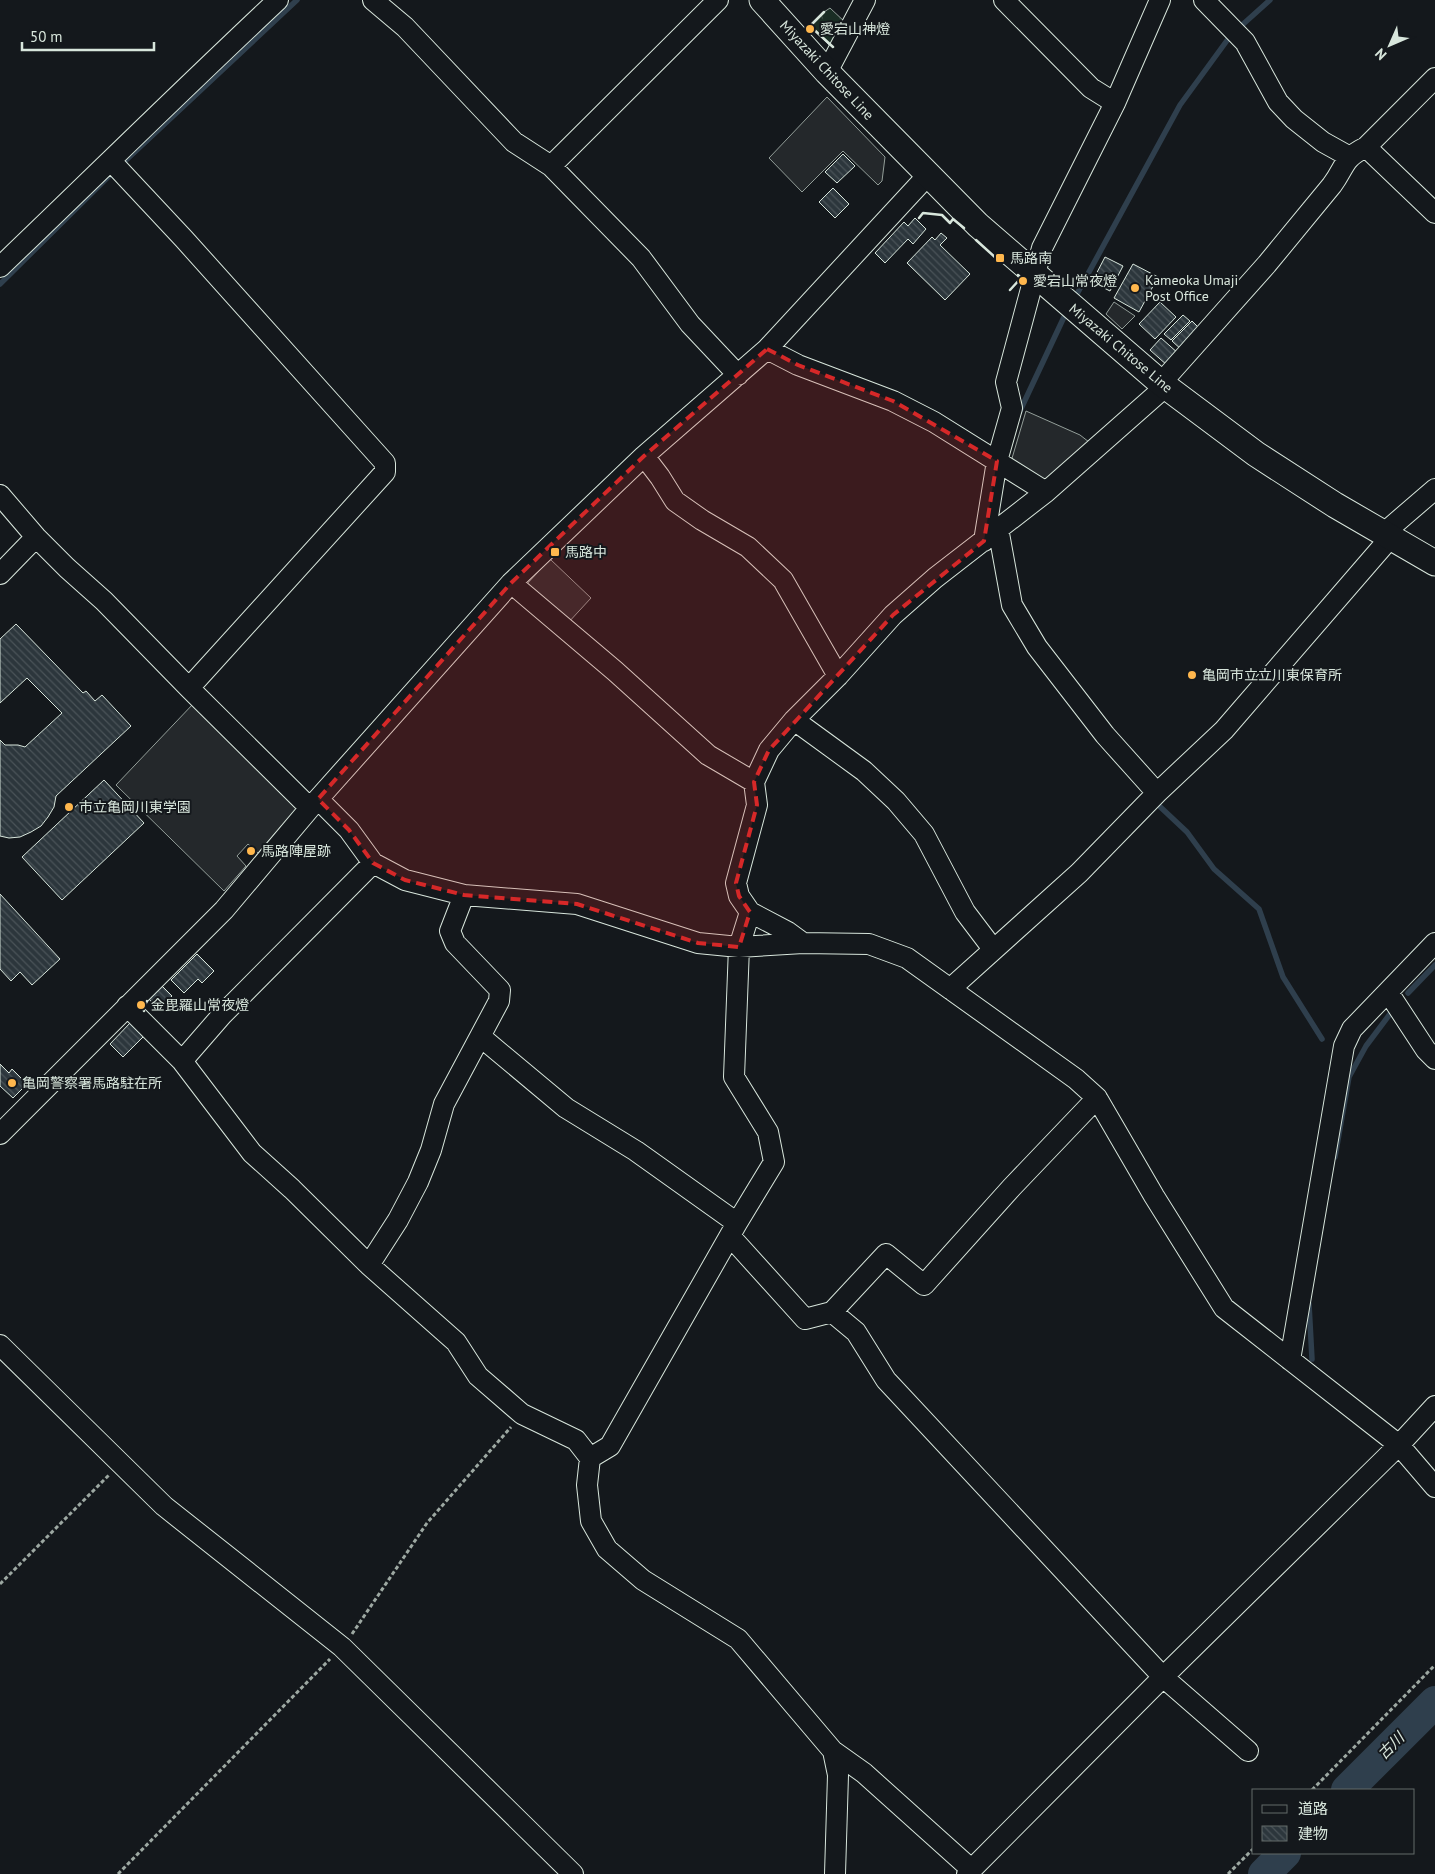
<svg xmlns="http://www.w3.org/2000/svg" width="1435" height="1874" viewBox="0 0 1435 1874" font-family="'PT Sans','Noto Sans JP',sans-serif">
<defs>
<pattern id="forest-crowns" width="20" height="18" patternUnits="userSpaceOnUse" patternTransform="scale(1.25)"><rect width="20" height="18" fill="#1a2d24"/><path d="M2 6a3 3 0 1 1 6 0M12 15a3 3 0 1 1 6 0" fill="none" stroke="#3b4b43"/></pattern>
<pattern id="building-back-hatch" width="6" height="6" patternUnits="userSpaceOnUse" patternTransform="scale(1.25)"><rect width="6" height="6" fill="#2c363c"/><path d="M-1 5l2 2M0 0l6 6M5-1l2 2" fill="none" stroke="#4a5358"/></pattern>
</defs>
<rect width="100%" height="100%" fill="#14181c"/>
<path fill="url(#forest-crowns)" stroke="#939e99" d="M830 8 846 23 832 48 810 26 824 12Z"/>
<path fill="#24282b" stroke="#939e99" d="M827 97 885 157 882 181 878 185 843 151 802 192 769 158Z
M1114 302 1135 316 1122 329 1106 314Z
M1026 411 1080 435 1089 442 1043 484 1010 465Z
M550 559 591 598 567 624 526 585Z
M194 703 300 805 258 853 248 844 237 856 246 866 224 891 116 785Z"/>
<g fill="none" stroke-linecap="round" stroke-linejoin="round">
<path stroke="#2f3f4d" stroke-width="5.5" d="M0 284 110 175 297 0
M1077 294 1180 105 1231 35 1270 0
M1019 413 1064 317
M1155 802 1187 832 1214 869 1259 909 1283 977 1322 1039
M1408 993 1435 965
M1335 1157 1349 1077 1366 1046 1390 1014
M1309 1304 1312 1359"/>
<path stroke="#2f3f4d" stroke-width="32" d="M1347 1790 1435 1702
M1264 1874 1285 1853"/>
</g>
<path fill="url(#building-back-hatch)" stroke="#d8e6dc" d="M843 154 855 166 837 183 825 172Z
M833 188 849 204 835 218 819 202Z
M915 218 926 229 913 244 908 239 885 263 875 253 904 222 908 226Z
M941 233 947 238 940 245 970 274 945 300 907 263 932 237 935 240Z
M1105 257 1123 266 1110 291 1092 282Z
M1133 264 1158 277 1139 312 1114 298Z
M1160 302 1176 317 1155 339 1139 324Z
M1183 315 1190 321 1171 340 1164 334Z
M1192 321 1202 331 1183 351 1172 341Z
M1161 338 1179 354 1168 366 1150 350Z
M16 624 83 693 86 691 95 701 102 695 131 726 56 796 54 807 48 817 41 826 31 832 20 837 9 838 0 836V740L5 745H18L25 747 62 713 27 678 0 703V639Z
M104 780 144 823 62 900 22 857Z
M0 894 60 959 32 985 20 972 11 981 0 969Z
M197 954 214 971 202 983 198 979 184 993 171 980Z
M162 986 172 996 158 1009 149 999Z
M130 1023 144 1036 123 1057 110 1044Z
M0 1064 9 1073 12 1069 27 1084 13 1098 0 1086Z"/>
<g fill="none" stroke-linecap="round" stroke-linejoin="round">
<defs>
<path id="minor" d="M373 0 405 27 514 142 551 166 641 258 690 324 738 375
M1004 0 1091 88 1115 103
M1204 0 1245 42 1278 102 1294 119 1323 142 1350 157
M827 72 865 0
M1366 147 1435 213
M111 161 184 239 385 463V472L189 688
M551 166 718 0
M0 267C93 178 184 88 278 0
M767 349 798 365 893 401 934 422 1046 492
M1161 383 1267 264 1332 185C1346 166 1342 159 1366 147L1435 78
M644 456 660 477 675 501 702 520 748 547 783 580 838 676
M0 495 36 537 67 568 104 601 189 688 310 808
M998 528 1012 605 1037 647 1105 735 1157 793
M1384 533 1435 489
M984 541 997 461 1012 408 1006 382 1042 248 1115 103 1160 0
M0 574 36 537
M511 583 615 671 708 755 754 782
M794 720 864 771 896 801 924 834 965 912 993 949
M318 799 349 830 373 863 405 880 464 895 577 904 698 943 739 947 803 943 869 944 907 958 1076 1079 1097 1098 1154 1196 1224 1308 1399 1445 1435 1487
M803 943 788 932 750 912 739 896 736 883 757 805 754 782 769 750 794 720 838 676 893 615 935 578 1046 492 1165 387
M950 989 1079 873 1157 793 1224 730 1390 538
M1388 992 1426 1050 1435 1059
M127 1006 182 1061 252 1153 292 1189 369 1265 456 1342 478 1376 522 1414 576 1440 590 1458 587 1485 591 1521 607 1549 643 1580 738 1639 833 1751 864 1773 972 1870
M481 1037 566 1108 636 1151 737 1223
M182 1061 222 1015 373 863
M0 1134 224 910 310 808 511 583 644 456 767 349 928 175
M730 1236 805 1319 832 1312 886 1254 924 1285 1012 1187 1097 1098
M369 1265 398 1220 418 1182 431 1150 444 1104 499 1001 500 990 455 943 450 931 464 895
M832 1312 856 1332 886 1380 1163 1677 1248 1751
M0 1345 164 1506 342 1647 573 1874
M1290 1360 1344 1046 1352 1029 1435 943
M590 1458 610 1446 737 1223 774 1162 768 1132 734 1077 739 947 750 912
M833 1751 838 1775 835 1874
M967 1874 1163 1677 1399 1445 1435 1406"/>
<path id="major" d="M762 0 827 72 978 225 1161 383 1256 454 1335 505 1435 563"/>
</defs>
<use href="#minor" stroke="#d8e6dc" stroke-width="22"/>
<use href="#major" stroke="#d8e6dc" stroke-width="27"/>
<path stroke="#9da8a2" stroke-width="3" stroke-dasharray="4 2.5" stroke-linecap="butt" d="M0 1584 109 1475
M352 1634 427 1523 511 1427
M1312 1790 1435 1665
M118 1874 330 1659
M1228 1874 1254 1848"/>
<use href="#minor" stroke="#14181c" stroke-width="20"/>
<use href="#major" stroke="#14181c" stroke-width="25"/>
<path stroke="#d8e6dc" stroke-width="2.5" d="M824 12 810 26 833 47
M919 218 923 213 942 215 950 223 953 219 964 228
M976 240 997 259
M1010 290 1021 278 1018 275
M144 1011 143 1009 147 1001"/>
</g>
<path fill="#d62828" fill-opacity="0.2" stroke="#d62828" stroke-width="4" stroke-dasharray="10 6" stroke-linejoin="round" d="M767 349 798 365 893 401 997 461 984 541 893 615 769 750 754 782 757 805 736 883 739 896 750 912 739 947 698 943 577 904 464 895 405 880 373 863 349 830 318 799 511 583 644 456Z"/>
<g fill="#ffb74d" stroke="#14181c" stroke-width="2">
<circle cx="810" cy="29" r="5"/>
<rect x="995" y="253" width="10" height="10" rx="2.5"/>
<circle cx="1023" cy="281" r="5"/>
<circle cx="1135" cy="288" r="5"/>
<rect x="550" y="547" width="10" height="10" rx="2.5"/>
<circle cx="1192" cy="675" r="5"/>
<circle cx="69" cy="807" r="5"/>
<circle cx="251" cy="851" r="5"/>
<circle cx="141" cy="1005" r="5"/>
<circle cx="12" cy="1083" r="5"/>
</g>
<g text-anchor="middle" stroke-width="4" stroke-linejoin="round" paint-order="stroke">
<g font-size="14" fill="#d8e6dc" stroke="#14181c" text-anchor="start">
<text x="820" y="34">愛宕山神燈</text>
<text x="1010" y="263">馬路南</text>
<text x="1145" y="285">Kameoka Umaji<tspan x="1145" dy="16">Post Office</tspan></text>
<text x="1033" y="286">愛宕山常夜燈</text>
<text x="565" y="557">馬路中</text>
<text x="1202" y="680">亀岡市立立川東保育所</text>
<text x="79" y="812">市立亀岡川東学園</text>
<text x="261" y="856">馬路陣屋跡</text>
<text x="151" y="1010">金毘羅山常夜燈</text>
<text x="22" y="1088">亀岡警察署馬路駐在所</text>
</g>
<g font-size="14" fill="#d8e6dc" stroke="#14181c">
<text transform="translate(827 70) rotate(47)" y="5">Miyazaki Chitose Line</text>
<text transform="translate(1121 348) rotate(40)" y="5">Miyazaki Chitose Line</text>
</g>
<g font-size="15" font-style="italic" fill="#d8e6dc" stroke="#14181c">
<text transform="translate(1391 1746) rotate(-45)" y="5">古川</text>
</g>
</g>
<rect x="1252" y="1789" width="162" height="65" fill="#14181c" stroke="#626a69"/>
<rect x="1262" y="1805" width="25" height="8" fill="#14181c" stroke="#626a69"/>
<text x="1298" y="1814" font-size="15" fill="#d8e6dc">道路</text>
<rect x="1262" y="1826" width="25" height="15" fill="url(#building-back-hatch)" stroke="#626a69"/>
<text x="1298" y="1839" font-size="15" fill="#d8e6dc">建物</text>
<g transform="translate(1390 45) rotate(225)" stroke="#14181c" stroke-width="4" paint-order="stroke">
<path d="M0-4L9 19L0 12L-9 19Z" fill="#d8e6dc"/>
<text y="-8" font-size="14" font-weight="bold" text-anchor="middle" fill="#d8e6dc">N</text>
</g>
<path d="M22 42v8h132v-8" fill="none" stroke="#d8e6dc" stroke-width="2.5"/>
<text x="30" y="42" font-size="15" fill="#d8e6dc" stroke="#14181c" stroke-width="4" paint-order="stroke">50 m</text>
</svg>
